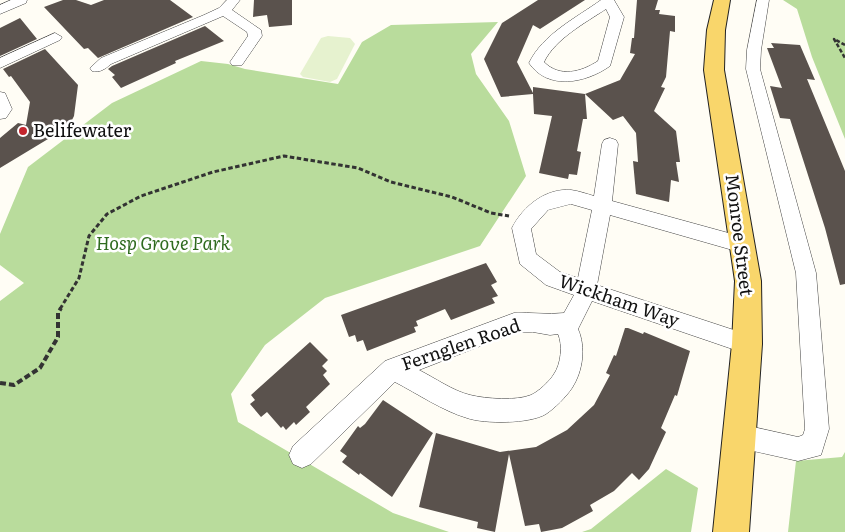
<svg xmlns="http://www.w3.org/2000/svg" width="845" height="532" viewBox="0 0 845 532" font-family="Literata,serif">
<rect width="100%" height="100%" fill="#fffdf5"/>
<path fill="#b9dc9c" d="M783 0H845V139L812 57 797 9Z
M498 22 471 54 476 74 509 121 526 176 480 246 325 298 265 345 231 394 238 422 393 513 449 532H0V301L24 283 0 265V234L28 167 112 103 201 61 228 64 245 69 338 84 362 42 391 25Z
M845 452V532H788L796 461 842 457Z
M666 469 698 488 691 532H582L591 529Z"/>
<path fill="#e6f2cf" d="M328 36 350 38 355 44 337 79 330 82 303 77 300 74 321 38Z"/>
<path fill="#5a524d" d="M63 0H76L91 5 104 0H170L193 17 98 58 88 48 84 49 44 7Z
M254 0H292V25L269 27 267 15 253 17Z
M538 0H585L540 29 533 25 517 62 533 93V87L585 94 620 80 635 54 630 53 632 38H634L637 0H658L655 10H660L659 14 675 16V32L670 31 666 77 661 87 665 88 654 111 676 131 680 162H676L679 182 671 180 669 202 636 194 633 161 638 162 636 133 623 116 613 120 585 94 587 119H583L577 151 581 152 577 175 569 174 568 179 539 173 552 116 534 114 533 94 501 97 484 59 502 23Z
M20 18 37 39 0 56V28Z
M205 26 224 41 175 61 176 63 121 88 112 77 115 75 108 69 112 66Z
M771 43 800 45 815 80 807 79 845 171V284L840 285 825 228 790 119 780 118 770 86 782 88 767 48H774Z
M45 49 78 85 74 116 70 124H64L48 139 0 168V138L18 123 26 125 30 102 11 76 9 77 3 69Z
M486 263 497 282 491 285 498 296 492 298 495 303 451 320 445 309 416 321 418 326 414 327 416 332 367 351 363 340 357 342 355 335 349 337 341 315Z
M625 328H628L643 334 644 332 690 351 677 396 675 395 661 428 666 432 649 469 639 480 632 473 614 491 590 505 593 511 562 528 541 532 539 524 525 526 509 454 495 532 477 528 478 522 419 507 436 433 500 452 536 447 567 430 594 405 610 375 606 373 614 355 616 356Z
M310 342 328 360 322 366 327 371 323 375 330 384 306 407 310 412 296 425 294 422 286 430 283 426 281 428 267 412 261 417 250 404 255 400 251 395Z
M383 400 433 433 392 497 360 473 359 475 342 462 347 456 340 451 358 426 360 428 365 424Z"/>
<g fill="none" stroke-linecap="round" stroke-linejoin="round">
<defs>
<path id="minor" d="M11 0H27L26 3 0 14V5Z
M227 0H240L232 10 261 30 262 36 242 65H232L230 62 248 36 247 32 223 16 111 64C105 69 100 73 92 71L90 68 101 58 204 15 219 8Z
M601 0H614L624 17 610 66C586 83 548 91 529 63 543 34 576 18 601 0ZM606 9 610 17 598 61C581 72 560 78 544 62 555 39 585 23 606 9Z
M757 0H769L761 50 760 69 816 273 829 429 821 455 798 461 740 448 731 445 728 436 731 427 740 424 798 437 803 435 805 429 796 273 746 69 747 50Z
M55 33 62 37 60 40 0 68V58Z
M0 92 5 93 12 109 6 118 0 119Z
M610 138 616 140 618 144 612 201 743 237 750 239 753 245 750 251 743 253 610 215 597 285 755 337 758 344 755 351 747 354 592 301 578 329C586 347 583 371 572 388 566 397 555 408 546 414 530 424 484 424 467 418 443 411 418 394 395 382L311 464 302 468 293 464 289 455 293 446 385 361 514 313C531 312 547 315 564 313L574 295 546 285 520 264 512 228C523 206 546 188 571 190 579 191 587 194 594 196L602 144 604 140ZM571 204 592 210 578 278 560 272 536 254 531 229 548 210ZM533 332 550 335 558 334C563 345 561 364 554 374 550 381 538 392 531 395 517 401 486 399 470 395 453 391 435 378 419 370L514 333Z"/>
<path id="major" d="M714 0H730L725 30 724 70 761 281 762 344 749 532H713L732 344 735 281 704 70 707 30Z"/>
</defs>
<use href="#minor" stroke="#444" stroke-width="1"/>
<use href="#major" stroke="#222" stroke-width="2"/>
<path stroke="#333" stroke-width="2.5" stroke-dasharray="4 2" stroke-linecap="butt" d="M845 45 834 39 845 58"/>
<path stroke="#333" stroke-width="3" stroke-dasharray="4.5 2.5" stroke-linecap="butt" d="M60 309 79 278 89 236 107 214 141 196 213 172 284 156 358 168 391 182 452 197 491 213 509 216"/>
<path stroke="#333" stroke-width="4" stroke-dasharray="6 3" stroke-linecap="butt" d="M0 383 14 385 40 368 58 337V313L61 308"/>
<use href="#minor" fill="#fff" fill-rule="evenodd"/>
<use href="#major" fill="#f9d66b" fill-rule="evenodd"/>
</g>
<circle fill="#c4262e" stroke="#fff" stroke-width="2" cx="23" cy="131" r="5"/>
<g text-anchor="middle" stroke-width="5" stroke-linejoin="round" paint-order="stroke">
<g font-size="18" fill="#111" stroke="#fff" text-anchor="start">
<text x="33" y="137">Belifewater</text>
</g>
<g font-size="18" fill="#111" stroke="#fff">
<text transform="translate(739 235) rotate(83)" y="6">Monroe Street</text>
<text transform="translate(619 301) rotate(19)" y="6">Wickham Way</text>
<text transform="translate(461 345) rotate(-19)" y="6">Fernglen Road</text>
</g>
<g font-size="18" font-style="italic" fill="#2f6b1f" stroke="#fff">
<text x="163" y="250">Hosp Grove Park</text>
</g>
</g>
</svg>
